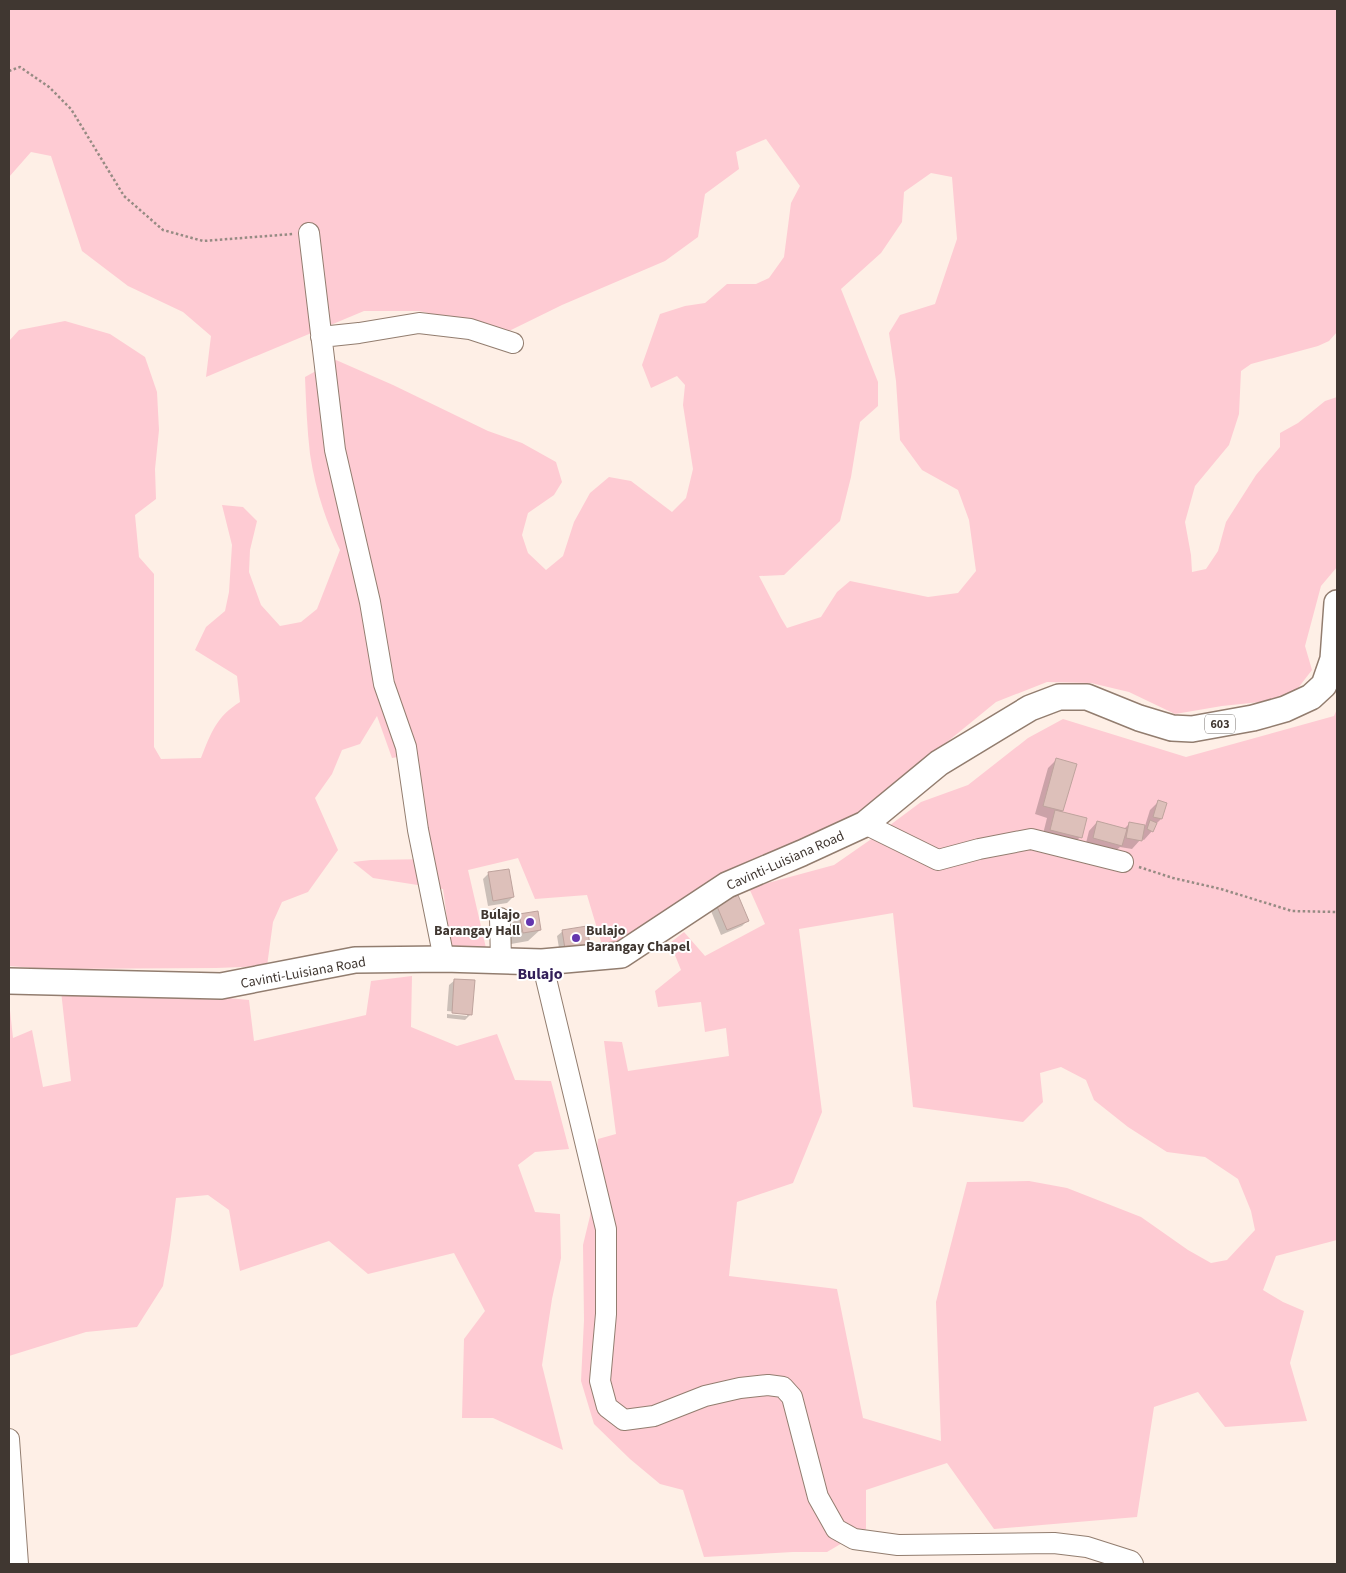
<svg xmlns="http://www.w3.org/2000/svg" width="1346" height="1573" viewBox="0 0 1346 1573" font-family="'Source Sans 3',sans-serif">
<rect width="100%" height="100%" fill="#feefe6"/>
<path fill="#fecbd3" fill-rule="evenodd" d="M9 9H1337V332L1329 341 1318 346 1251 364 1241 371 1239 414 1229 445 1195 486 1185 522 1191 555 1192 572 1206 569 1218 551 1226 522 1256 475 1280 447V433L1298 423 1325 401 1337 397V567L1321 586 1305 646 1312 670 1295 692 1260 702 1222 706 1175 714 1129 692 1091 683 1047 682 996 702 865 809 837 827 623 941 602 945 587 895 535 899 518 858 468 870 486 948H451L443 889 373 878 353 862 371 860 430 859 415 754 392 758 377 716 360 744 342 750 332 774 315 798 338 850 308 892 282 902 273 922 267 966 216 968 48 969 9 966V341L19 330 65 321 110 334 145 357 157 392 159 430 155 469 156 499 135 515 139 557 154 574V747L161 759 201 758C211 733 216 717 240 702L237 676 195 650 206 627 225 611 229 592 232 545 222 505 243 507 257 521 250 550 249 572 261 605 280 626 301 622 317 609 340 550C325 520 315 487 310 454 307 429 306 402 305 377L336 360 393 385 488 431 522 443 556 462 562 482 554 495 528 513 522 535 528 553 546 570 563 556 574 522 590 493 609 477 631 481 672 512 686 498 693 469 683 405 685 385 677 376 651 388 642 365 660 314 685 306 705 303 727 284H756L769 278 784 257 791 203 800 186 766 139 736 152 739 169 705 194 698 237 665 261 562 305 509 331 419 311H364L206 377 211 336 183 312 128 286 82 251 51 156 31 152 9 177ZM931 173 952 177 957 239 935 304 900 315 889 333 896 381 900 440 922 470 958 490 969 520 976 571 958 593 928 597 850 581 837 592 821 617 787 628 781 618 759 576 784 575 840 521 851 477 860 422 878 406V382L841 289 881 253 902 222 904 192Z
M1337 709V1240L1276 1256 1263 1290 1283 1302 1304 1311 1290 1363 1307 1421 1225 1427 1198 1392 1154 1407 1137 1517 994 1529 947 1463 866 1490V1529L827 1552H793L704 1557 683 1490 660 1484 630 1459 594 1424 581 1381 584 1320 583 1245 590 1216 598 1139 616 1134 604 1041 622 1042 628 1071 729 1056 726 1028 705 1032 701 1002 658 1007 655 991 681 970 670 943 684 932 705 956 765 924 749 888 834 865 870 840 921 802 968 785 1028 738 1063 719 1186 757 1334 716ZM893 913 913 1107 1023 1122 1043 1102 1040 1073 1061 1067 1086 1080 1094 1100 1128 1127 1167 1152 1205 1157 1238 1179 1251 1211 1255 1230 1227 1260 1211 1263 1188 1250 1141 1217 1067 1188 1029 1181 967 1182 936 1302 941 1441 863 1418 837 1289 729 1276 737 1202 793 1183 822 1112 799 929Z
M412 976 411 1027 457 1046 497 1034 515 1080 551 1081 569 1149 535 1152 518 1165 535 1212 560 1214 561 1258 552 1299 542 1365 563 1450 493 1418H462L464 1339 485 1311 454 1253 368 1274 329 1241 240 1271 229 1210 208 1195 176 1198 170 1245 163 1286 137 1327 86 1332 9 1356V1001L13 1038 32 1030 43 1087 71 1081 60 982 249 1000 254 1041 366 1015 371 981Z"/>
<path fill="#0003" d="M1056 760 1075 765 1062 813 1080 837 1072 846 1042 838 1047 818 1035 814 1048 768Z
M1159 801 1165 803 1161 819 1155 825 1152 831 1144 840 1141 839 1132 849 1120 847 1112 854 1085 847 1089 831 1097 822 1124 829 1130 823 1145 826 1150 810Z
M488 874 513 897 507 903 488 906 483 879Z
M717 906 748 920 742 926 721 935 711 911Z
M520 915 540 930 528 941 511 944 508 927Z
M563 931 589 945 583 951 560 954 557 936Z
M455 980 471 1014 465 1020 447 1018V1014L467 1016V1013L447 1011 449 985Z"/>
<path fill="#ddc0ba" stroke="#bea39d" d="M1056 758 1077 764 1063 811 1043 806Z
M1158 800 1167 803 1162 819 1153 817Z
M1055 810 1087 818 1082 838 1050 830Z
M1150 820 1157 823 1153 832 1147 829Z
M1097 821 1127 829 1122 846 1093 838Z
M1129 822 1145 825 1142 841 1126 838Z
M509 869 514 897 493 901 488 872Z
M738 895 749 921 727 930 716 904Z
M538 911 541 930 523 933 519 914Z
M587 926 590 945 565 949 562 930Z
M454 979 475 980 472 1015 452 1013Z"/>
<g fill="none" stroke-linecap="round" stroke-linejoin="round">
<defs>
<path id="minor" d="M309 233 335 450 370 602 384 684 406 747 418 830 444 959
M321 337 359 333 419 323 470 329 513 343
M865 824 938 860 979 849 1031 839 1123 862
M500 918 501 961
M542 962 606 1229V1314L600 1381 607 1407 624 1420 654 1416 705 1396 740 1388 768 1385 783 1387 792 1397 818 1497 836 1529 854 1539 898 1545 1054 1543 1087 1547 1131 1561 1133 1564
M9 1439 18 1564"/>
<path id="major" d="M9 981 221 986 355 960 444 959 542 962 621 955 727 885 802 853 865 824 939 763 1030 708 1059 697H1087L1139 718 1172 728 1192 729 1253 718 1285 709 1311 697 1324 685 1333 659 1337 603"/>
</defs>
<use href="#minor" stroke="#927d6f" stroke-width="22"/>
<use href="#major" stroke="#927d6f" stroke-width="28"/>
<path stroke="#968b83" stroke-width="2.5" stroke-dasharray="2.5 2.5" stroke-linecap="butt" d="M9 71 20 67 49 87 71 109 124 196 163 230 203 241 293 234
M1139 867 1173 878 1221 889 1292 911 1337 912"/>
<use href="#minor" stroke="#fff" stroke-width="20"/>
<use href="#major" stroke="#fff" stroke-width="25"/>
</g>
<g fill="#6336ae" stroke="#fff" stroke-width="2">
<circle cx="530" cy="922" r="5"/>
<circle cx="576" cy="938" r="5"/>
</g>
<g text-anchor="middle" stroke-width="4" stroke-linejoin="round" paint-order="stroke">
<rect fill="#fff" stroke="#79736f" stroke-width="1" x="1205" y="714.5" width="30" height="19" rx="4"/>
<g font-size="12" font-weight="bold" fill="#403731">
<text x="1220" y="728">603</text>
</g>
<g font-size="14" fill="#403731" stroke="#fff">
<text transform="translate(785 860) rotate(-24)" y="5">Cavinti-Luisiana Road</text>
<text transform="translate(303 972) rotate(-10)" y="5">Cavinti-Luisiana Road</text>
</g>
<g font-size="14" font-weight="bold" fill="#403731" stroke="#fff" text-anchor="end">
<text x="520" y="919">Bulajo<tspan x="520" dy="16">Barangay Hall</tspan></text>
<text x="586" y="935" text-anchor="start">Bulajo<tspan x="586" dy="16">Barangay Chapel</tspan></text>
</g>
<g font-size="16" font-weight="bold" fill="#321e58" stroke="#fff">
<text x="540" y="979">Bulajo</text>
</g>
</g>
<rect width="1346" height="1573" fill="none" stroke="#403731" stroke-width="20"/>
</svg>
